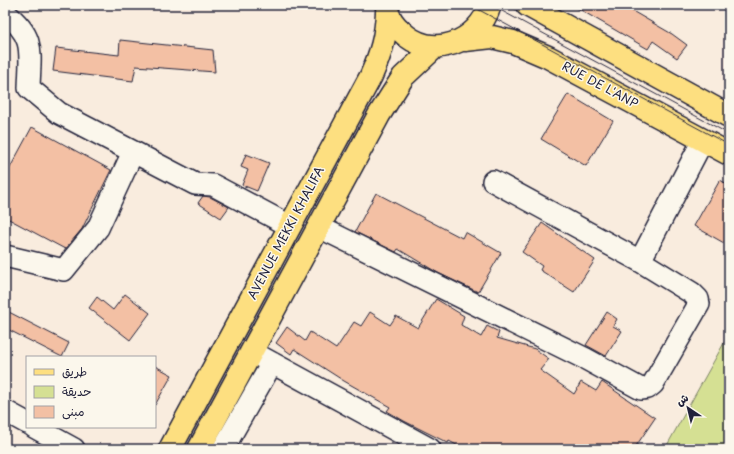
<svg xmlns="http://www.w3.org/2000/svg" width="734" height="454" viewBox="0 0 734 454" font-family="'Playpen Sans','Playpen Sans Arabic',sans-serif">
<rect width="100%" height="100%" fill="#f9ecde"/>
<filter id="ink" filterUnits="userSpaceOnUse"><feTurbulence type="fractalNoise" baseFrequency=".025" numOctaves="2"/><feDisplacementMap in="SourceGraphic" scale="8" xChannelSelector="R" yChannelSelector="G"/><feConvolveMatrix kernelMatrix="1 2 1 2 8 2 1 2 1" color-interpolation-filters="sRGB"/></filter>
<g filter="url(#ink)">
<path fill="#d5e093" stroke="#7c8167" d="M729 334V449H665Z"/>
<path fill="#f3c0a4" stroke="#22223b" d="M572 5H622L672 34 687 45 677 58 653 41 648 49Z
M120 40 213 50 215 72 136 66 133 81 53 71 56 48 119 55Z
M568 94 613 121 586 166 541 139Z
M32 127 111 170 82 229 65 249 5 217V177Z
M246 154 269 163 257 191 242 185 248 170 241 167Z
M720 180 729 185V235L724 243 694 226Z
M376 193 462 238 465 232 501 253 478 292 438 273 398 249 396 252 355 232Z
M203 196 210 197 229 207 221 218 198 203Z
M542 223 595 260 574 292 540 270 542 266 522 252Z
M125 294 150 313 130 340 89 308 97 297 113 310Z
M436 299 464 316 461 325 481 337 487 326 499 332 497 338 535 349 549 359 540 370 574 394 581 382 596 391 602 382 655 418 634 449H464L449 441 448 443 404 421 387 411 390 407 344 381 294 349 291 354 276 343 287 327 305 341 310 332 336 349 354 322 361 326 370 312 390 325 396 316 418 328Z
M5 310 69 343 62 357 5 328Z
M607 312 617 319 613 326 622 331 606 356 586 345Z
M155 366 172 375 155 405Z"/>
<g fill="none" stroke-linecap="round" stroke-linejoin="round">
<defs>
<path id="minor" d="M5 13C36 37 30 52 29 88L59 113 195 184 213 185 290 226
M319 227 586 359 641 389 648 388 653 384 699 304 698 299 692 293 640 261 493 181
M5 256 64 270 98 228 133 152
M640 261 703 140
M252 352 430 449
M5 411 27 423
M34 427 74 449
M223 449 272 363"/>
<path id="major" d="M527 5 729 116
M387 8C388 17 394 25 401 31 431 62 479 42 490 5
M465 40 492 37 513 42 548 57 729 154
M170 449 371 76C381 53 386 37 387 12
M199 449 379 115 403 77 435 47"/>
</defs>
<use href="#minor" stroke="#22223b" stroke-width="24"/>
<use href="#major" stroke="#22223b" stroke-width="25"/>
<use href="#minor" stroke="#fbf7ec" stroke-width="21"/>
<use href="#major" stroke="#fddf80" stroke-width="22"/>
<path stroke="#22223b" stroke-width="1" d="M470 5 729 145
M491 5 729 134"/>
</g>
</g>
<g text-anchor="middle" stroke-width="3" stroke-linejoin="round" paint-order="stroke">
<g font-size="12" fill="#22223b" stroke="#fbf7ec">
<text transform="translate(600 85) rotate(28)" y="4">RUE DE L'ANP</text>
<text transform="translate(286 233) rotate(-62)" y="4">AVENUE MEKKI KHALIFA</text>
</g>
</g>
<rect width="734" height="454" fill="none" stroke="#fbf7ec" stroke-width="20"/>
<rect x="10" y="10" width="714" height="434" fill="none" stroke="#22223b" stroke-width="1.5" filter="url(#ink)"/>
<rect x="26" y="356" width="130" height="72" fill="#fbf7ec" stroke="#a4a2a5"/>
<rect x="34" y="369" width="20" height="6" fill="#fddf80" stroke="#a4a2a5"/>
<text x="62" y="376" font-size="12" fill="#22223b">طريق</text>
<rect x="34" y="386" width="20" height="12" fill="#d5e093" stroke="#a4a2a5"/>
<text x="62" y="396" font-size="12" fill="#22223b">حديقة</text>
<rect x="34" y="406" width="20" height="12" fill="#f3c0a4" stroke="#a4a2a5"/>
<text x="62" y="416" font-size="12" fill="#22223b">مبنى</text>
<g transform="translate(688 408) rotate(325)" stroke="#fbf7ec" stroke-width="3" paint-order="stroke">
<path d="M0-3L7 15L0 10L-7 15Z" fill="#22223b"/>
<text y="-6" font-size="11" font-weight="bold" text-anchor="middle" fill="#22223b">ش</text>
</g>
</svg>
